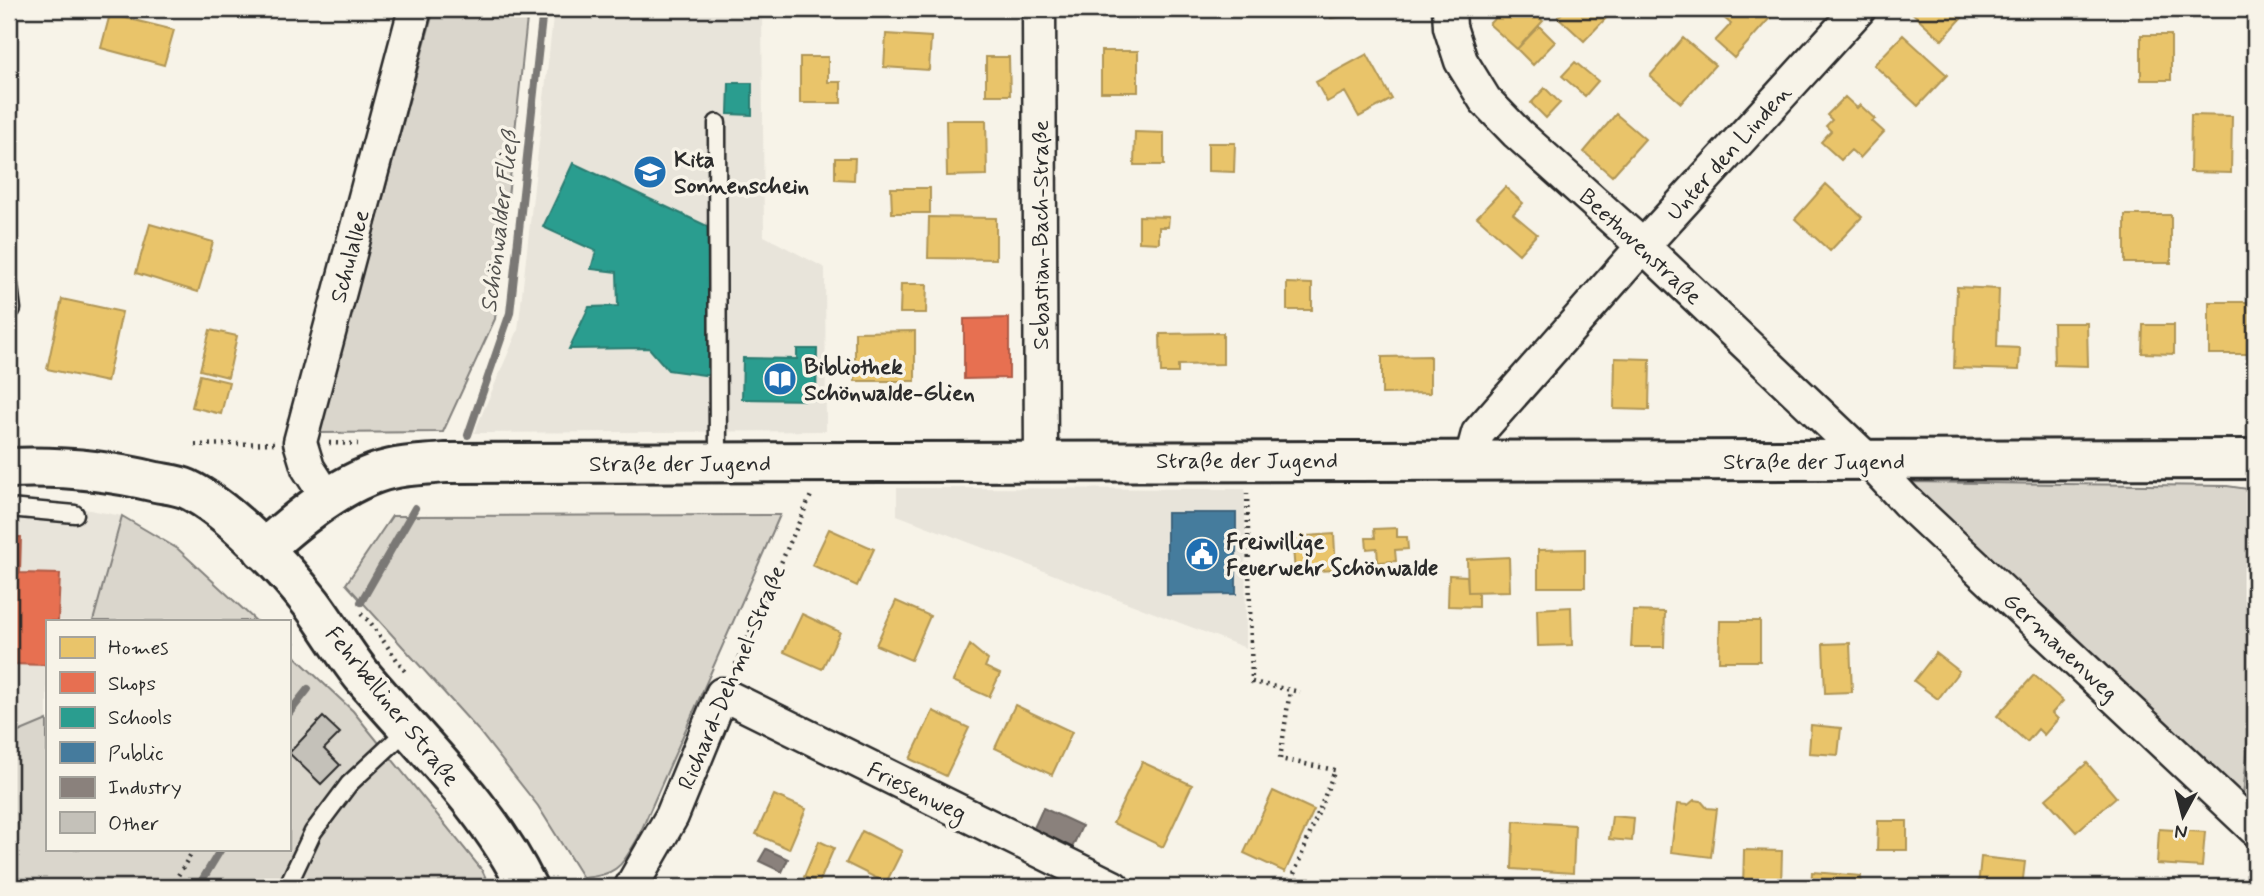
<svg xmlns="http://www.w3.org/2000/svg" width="2264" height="896" viewBox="0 0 2264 896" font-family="Mynerve,sans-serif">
<rect width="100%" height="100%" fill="#f7f3e8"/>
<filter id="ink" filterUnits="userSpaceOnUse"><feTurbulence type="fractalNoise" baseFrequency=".0143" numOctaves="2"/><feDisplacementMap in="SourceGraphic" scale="14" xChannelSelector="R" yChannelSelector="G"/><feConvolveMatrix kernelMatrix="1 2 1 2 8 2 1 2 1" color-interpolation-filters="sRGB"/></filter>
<g filter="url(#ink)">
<path fill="#e8e4da" d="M554 9H762L764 236 825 268 826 431 474 433 518 330Z
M897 488 1245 489 1246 648 897 515Z
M9 499 42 501 122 516 93 621H47V720L9 736Z"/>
<path fill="#dad6cc" stroke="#82807c" stroke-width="2" d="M434 9H528L495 319 443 432 319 433Z
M1906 482 2227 486 2255 490V669L2242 807Z
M780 515 638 838C621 866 618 875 583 878L538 806 478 730 346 584 392 516Z
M122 516 178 549 256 621H93Z
M289 651 353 711 482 870 490 887H9V736L47 720V849H289Z"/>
<path fill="#e9c46a" stroke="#b09657" stroke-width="2" d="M1330 9H1386V12L1331 18Z
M1504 9H1530L1543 21 1517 49 1489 24Z
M1566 9H1600L1608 16 1584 41 1558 17Z
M1714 9H1778L1734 58 1715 41 1731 24Z
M1908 9H1970L1942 40Z
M110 14 174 30 164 65 101 48Z
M1539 26 1555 42 1533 65 1517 49Z
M886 34 931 37 929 70 884 67Z
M1903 35 1947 75 1918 106 1874 65Z
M2141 35H2171V80H2141Z
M1683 38 1715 65 1681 103 1650 76Z
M1101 51H1138V92H1101Z
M1367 54 1392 99 1359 117 1345 92 1327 102 1316 82Z
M800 57H828V82H841V103H800Z
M986 57H1009L1010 95H986Z
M1575 62 1598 81 1585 96 1562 76Z
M1545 88 1560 103 1546 118 1531 103Z
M1845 97 1857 108 1860 105 1875 119 1872 121 1884 132 1860 158 1851 150 1841 160 1821 142 1831 131 1826 126 1832 120 1827 115Z
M1616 114 1645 139 1612 176 1584 152Z
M2191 115 2232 116 2231 173 2190 172Z
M946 120H986L987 175 947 176Z
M1135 132 1164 133V165H1134Z
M1208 143H1235L1234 172 1208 171Z
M835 158H855L854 180 835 179Z
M1826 184 1862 217 1830 251 1795 219Z
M1505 187 1523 203 1513 214 1537 234 1519 254 1477 217Z
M891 188H930V213H892Z
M2125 215H2171V263H2125Z
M1139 216 1169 217 1168 227H1159V243L1139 242Z
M929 217 996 218V259L928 258Z
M150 224 213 242 198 292 136 273Z
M1287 283 1312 284V310H1287Z
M901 284H927L926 313H900Z
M1957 287 1999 289 1997 347 2020 348 2019 370 1954 368Z
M62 299 122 312 107 382 47 369Z
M2209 302H2250V354H2209Z
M2053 323H2087L2088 366 2054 365Z
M2143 325H2174V354L2142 353Z
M210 330 237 336 228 377 200 370Z
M915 331V381H855V332Z
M1223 333V364L1178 365V373H1161L1160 334Z
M1430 356V393L1382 394V357Z
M1615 358 1650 359 1649 410 1614 409Z
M200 375 229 382 221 414 192 407Z
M1397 528V537H1407L1408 549 1395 550 1396 561 1378 562 1377 548 1367 549 1366 538H1375L1374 529Z
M829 529 874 549 857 586 812 565Z
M1334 534 1336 570 1295 572 1292 537Z
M1585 549V587H1538V550Z
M1509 557 1510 591 1468 592 1467 559Z
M1449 575 1467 576 1468 592H1478V607L1448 606Z
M896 601 930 616 911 660 876 645Z
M1571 607 1572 645 1538 646 1537 609Z
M1633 611 1665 612 1664 647H1631Z
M802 614 840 632 822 669 784 652Z
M1720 621H1760V661H1719Z
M1850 643 1852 692 1825 693 1823 644Z
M970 645 988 660 985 667 1000 674 989 697 953 681Z
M1936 653 1959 671 1938 699 1914 681Z
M2034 675 2063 701 2052 713 2058 719 2044 735 2038 729 2027 742 1997 716Z
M1015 705 1072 732 1052 775 995 748Z
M933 711 969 728 946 776 910 759Z
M1811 725 1841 728 1838 755 1809 753Z
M1142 762 1192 785 1163 847 1113 823Z
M2087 763 2116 797 2076 832 2046 799Z
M1273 791 1314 810 1285 872 1244 853Z
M774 795 806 809 789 849 756 834Z
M1694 800 1701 801 1707 808 1717 809 1711 857 1671 852 1677 804 1688 805Z
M1612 816 1634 818 1632 841 1609 839Z
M1514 821 1575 825 1573 873 1512 869Z
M1878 821H1907V850H1877Z
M2159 829 2205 832 2202 867 2157 864Z
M862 831 902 851 886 883 846 863Z
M819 841 834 848 819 883 804 877Z
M1744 850 1782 851 1781 887H1743Z
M1981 857 2025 862 2022 887H1978Z
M1812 872 1861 876 1860 887H1811Z
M1896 880 1941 883V887H1896Z"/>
<path fill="#e76f51" stroke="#af5b46" stroke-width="2" d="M1009 318V378L964 379V319Z
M9 537H21L20 573 60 574 58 621H47V665L9 664Z"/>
<path fill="#2a9d8f" stroke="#2a7b71" stroke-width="2" d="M729 83H752V115L728 114Z
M573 163 707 226 712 376 668 370 649 348 569 349 589 307 618 306 617 272 591 269 596 251 543 227Z
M797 349H817L816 400 742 399 743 358 797 359Z"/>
<path fill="#457b9d" stroke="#3d637b" stroke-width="2" d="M1167 513H1236V594L1167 595Z"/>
<path fill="#8a817c" stroke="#6e6764" stroke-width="2" d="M1043 808 1082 826 1072 848 1033 830Z
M766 849 788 859 782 872 759 861Z"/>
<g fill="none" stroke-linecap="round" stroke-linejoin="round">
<path stroke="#7a7874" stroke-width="8" d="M468 435 510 313 543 9
M361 602 415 508
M289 713 308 689
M198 887 221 849"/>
</g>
<path fill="#c4c1b9" stroke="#2b2b2b" stroke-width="2" d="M323 717 340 733 324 749 340 765 321 784 289 753Z"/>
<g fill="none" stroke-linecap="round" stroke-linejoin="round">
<defs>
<path id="lane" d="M717 123 718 463
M9 285 12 309
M9 508 75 514
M287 887 313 832 349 784 408 729"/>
<path id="street" d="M1039 9 1041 462
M1449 9 1450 27 1461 61 1485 100 1517 133 1643 246 1869 461 1906 501 2255 829
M1471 459 1478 433 1643 246 1859 9
M328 499 308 468 300 442 415 9
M631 887 672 816 722 694 1113 887"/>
<path id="secondary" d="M9 468C59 466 107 470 156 482 166 484 178 485 187 489 228 508 284 568 312 604 330 628 345 655 364 678 420 744 489 808 527 887
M263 550C297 519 345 479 391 469 408 465 427 465 445 463L2255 459"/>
</defs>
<use href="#lane" stroke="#2b2b2b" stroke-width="21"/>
<use href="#street" stroke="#2b2b2b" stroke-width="37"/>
<use href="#secondary" stroke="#2b2b2b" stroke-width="44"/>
<path stroke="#2b2b2b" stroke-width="4.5" stroke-dasharray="2 5" stroke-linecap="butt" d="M329 443 358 444
M195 445 274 443
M1247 493 1252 682 1300 692
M361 614 370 622 407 674
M289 649 294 641
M733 671 812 493
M171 887 194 849
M1289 887 1335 770 1280 759 1290 690"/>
<use href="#lane" stroke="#f7f3e8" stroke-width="16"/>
<use href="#street" stroke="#f7f3e8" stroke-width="32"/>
<use href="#secondary" stroke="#f7f3e8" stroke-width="38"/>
</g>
</g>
<defs>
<symbol id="school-disc" viewBox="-11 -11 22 22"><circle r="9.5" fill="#1f6fb2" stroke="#f7f3e8"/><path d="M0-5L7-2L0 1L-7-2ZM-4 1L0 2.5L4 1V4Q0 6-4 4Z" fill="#fff"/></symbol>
<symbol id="library-disc" viewBox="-11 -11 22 22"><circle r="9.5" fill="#1f6fb2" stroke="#f7f3e8"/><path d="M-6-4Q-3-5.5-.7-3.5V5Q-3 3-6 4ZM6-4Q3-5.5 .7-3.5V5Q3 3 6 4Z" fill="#fff"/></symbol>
<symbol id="civic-disc" viewBox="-11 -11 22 22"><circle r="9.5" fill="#1f6fb2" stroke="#f7f3e8"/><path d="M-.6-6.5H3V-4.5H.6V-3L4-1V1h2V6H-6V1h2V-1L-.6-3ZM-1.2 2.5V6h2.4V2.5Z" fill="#fff"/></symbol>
</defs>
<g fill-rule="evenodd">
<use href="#school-disc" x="631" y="153" width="38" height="38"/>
<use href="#library-disc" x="761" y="360" width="38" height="38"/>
<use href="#civic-disc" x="1183" y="535" width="38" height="38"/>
</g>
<g text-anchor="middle" stroke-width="7" stroke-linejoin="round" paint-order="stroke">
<g font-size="23" fill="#2b2b2b" stroke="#f7f3e8">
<text transform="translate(1728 152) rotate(-48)" y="8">Unter den Linden</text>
<text transform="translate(1040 235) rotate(-90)" y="8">Sebastian-Bach-Straße</text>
<text transform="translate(1641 246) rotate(43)" y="8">Beethovenstraße</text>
<text transform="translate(349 256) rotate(-75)" y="8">Schulallee</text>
<text x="1247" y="468">Straße der Jugend</text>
<text x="1814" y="469">Straße der Jugend</text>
<text x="680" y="471">Straße der Jugend</text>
<text transform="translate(2061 646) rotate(43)" y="8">Germanenweg</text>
<text transform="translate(731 677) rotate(-67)" y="8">Richard-Dehmel-Straße</text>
<text transform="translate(393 706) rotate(51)" y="8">Fehrbelliner Straße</text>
<text transform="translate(917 791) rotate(26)" y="8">Friesenweg</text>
</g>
<g font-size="23" font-weight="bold" fill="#2b2b2b" stroke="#f7f3e8" text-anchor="start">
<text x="674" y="167">Kita<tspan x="674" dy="26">Sonnenschein</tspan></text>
<text x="804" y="374">Bibliothek<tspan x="804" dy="26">Schönwalde-Glien</tspan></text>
<text x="1226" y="549">Freiwillige<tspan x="1226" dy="26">Feuerwehr Schönwalde</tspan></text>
</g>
<g font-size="24" font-style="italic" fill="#53524f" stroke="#f7f3e8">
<text transform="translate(499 222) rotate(-83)" y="8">Schönwalder Fließ</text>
</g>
</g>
<rect width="2264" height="896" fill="none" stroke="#f7f3e8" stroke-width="35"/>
<rect x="18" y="18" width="2229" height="861" fill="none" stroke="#2b2b2b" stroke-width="2.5" filter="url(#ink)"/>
<rect x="46" y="620" width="245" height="231" fill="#f7f3e8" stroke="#a5a39c" stroke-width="2"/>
<rect x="60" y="637" width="35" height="21" fill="#e9c46a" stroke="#a5a39c" stroke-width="2"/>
<text x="108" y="654" font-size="21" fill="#2b2b2b">Homes</text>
<rect x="60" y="672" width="35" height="21" fill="#e76f51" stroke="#a5a39c" stroke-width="2"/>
<text x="108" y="690" font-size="21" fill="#2b2b2b">Shops</text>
<rect x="60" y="707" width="35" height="21" fill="#2a9d8f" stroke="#a5a39c" stroke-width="2"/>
<text x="108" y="724" font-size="21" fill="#2b2b2b">Schools</text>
<rect x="60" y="742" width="35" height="21" fill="#457b9d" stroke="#a5a39c" stroke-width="2"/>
<text x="108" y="760" font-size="21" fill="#2b2b2b">Public</text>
<rect x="60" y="777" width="35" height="21" fill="#8a817c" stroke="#a5a39c" stroke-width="2"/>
<text x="108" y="794" font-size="21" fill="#2b2b2b">Industry</text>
<rect x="60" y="812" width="35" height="21" fill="#c4c1b9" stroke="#a5a39c" stroke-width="2"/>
<text x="108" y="830" font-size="21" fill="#2b2b2b">Other</text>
<g transform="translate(2183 816) rotate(187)" stroke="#f7f3e8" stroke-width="5" paint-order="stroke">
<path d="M0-5L12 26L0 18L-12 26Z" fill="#2b2b2b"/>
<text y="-10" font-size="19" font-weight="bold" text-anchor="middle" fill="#2b2b2b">N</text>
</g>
</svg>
